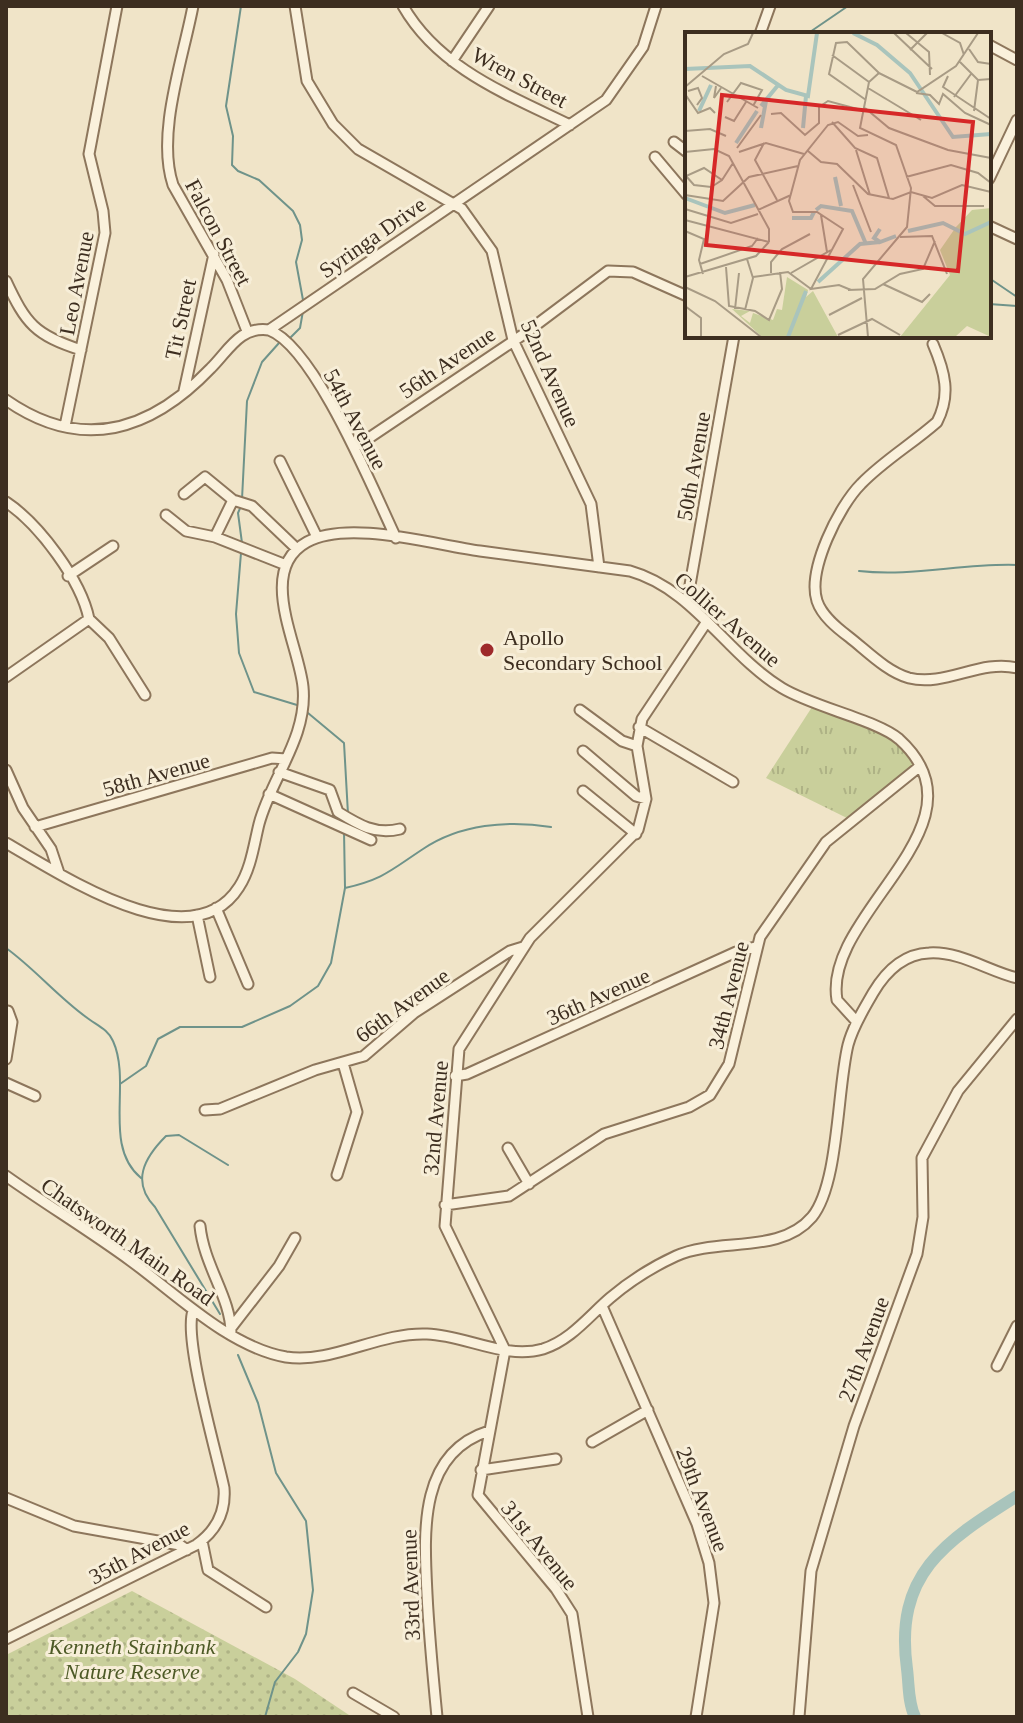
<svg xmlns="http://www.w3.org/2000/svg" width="1023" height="1723" viewBox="0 0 1023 1723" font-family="'Times New Roman',serif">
<defs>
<pattern id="grass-tufts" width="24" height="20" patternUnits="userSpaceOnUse" patternTransform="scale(2)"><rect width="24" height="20" fill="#c9cf9b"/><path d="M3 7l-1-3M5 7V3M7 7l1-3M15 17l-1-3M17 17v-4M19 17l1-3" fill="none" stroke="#aeb285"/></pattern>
<pattern id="park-dots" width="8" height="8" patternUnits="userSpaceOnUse" patternTransform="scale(2)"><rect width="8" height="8" fill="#c9cf9b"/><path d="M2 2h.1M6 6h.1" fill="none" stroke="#aeb285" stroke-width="1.8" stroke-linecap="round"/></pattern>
</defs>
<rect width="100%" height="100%" fill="#f0e4c8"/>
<path fill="url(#grass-tufts)" d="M814 704 891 733 920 767 851 820 766 778Z"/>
<path fill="url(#park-dots)" d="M132 1591 295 1679 352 1717H6V1655Z"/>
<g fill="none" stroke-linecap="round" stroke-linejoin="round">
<path stroke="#6f938a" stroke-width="2" d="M241 6 226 106 233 136 232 165 238 171 259 180 293 211 300 225 302 240 296 262 303 300
M807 34 848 6
M989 278 1017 297
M989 304 1017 306
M289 339 300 328 303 311
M242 499 247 401 262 362 279 343
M241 506 238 513 242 543
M241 553 236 614 239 653 254 692 297 705
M859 571C912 577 963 563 1017 565
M308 713 344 743 348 814
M345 888C384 879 391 870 423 849 460 824 508 820 551 827
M6 948C35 969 57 996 86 1017 96 1025 108 1029 113 1041 132 1083 102 1146 141 1178
M120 1084 146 1066 158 1039 180 1027H242L290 1006 318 986 331 963 345 888 344 831
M220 1314 155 1207C131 1182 144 1158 166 1136L179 1135 228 1165
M238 1355 258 1403 276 1473 306 1521 313 1590 306 1634 298 1652 275 1682 265 1717"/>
<path stroke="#a9c4bc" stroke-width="12" d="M915 1717C908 1703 909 1684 907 1669 894 1574 944 1542 1017 1496"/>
<defs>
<path id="minor" d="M193 6C183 59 156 134 173 185L227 280 247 331
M295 6 307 81 333 124 358 149 462 209 492 251 513 340 591 504 599 567
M403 6C439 69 509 95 570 125
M760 34 770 6
M989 45 1017 60
M452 61 489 6
M674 142 687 152
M655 157 687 195
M989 179 1017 120
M989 226 1017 239
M6 281C26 324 35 335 81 350
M269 330C315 347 374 492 396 538
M933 344C945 372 951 395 937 422 912 444 883 461 861 484 839 506 807 570 817 601 822 616 837 628 849 637 867 651 887 672 909 678 946 687 980 659 1017 668
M184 391 214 254
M6 400C82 453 151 431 211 368 229 350 240 326 269 330L606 100 643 47 656 6
M65 426 105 233 103 211 89 154 117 6
M354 448 524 334 608 271 633 272 687 296
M280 461 317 537
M184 494 205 477 233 500 252 506 297 549
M6 502C39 524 81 580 89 619
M166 515 186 531 215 537 286 565
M215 537 233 500
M68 576 113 546
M687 602 734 336
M89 619 109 638 145 695
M6 677 89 619
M580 710 622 741 637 746
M639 727 733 782
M583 751 636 796 646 799
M6 770 23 808 51 849 59 873
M279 772 330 790 338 812C359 825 375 835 400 829
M583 791 636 834
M269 794 371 840
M35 827 272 758 286 759
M6 843C59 873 191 963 239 887 251 869 254 844 259 824 271 778 308 737 303 687 299 645 256 570 307 542 349 519 434 545 480 551 530 558 580 564 630 571 694 589 727 655 782 688 813 707 877 720 899 739 994 825 822 913 837 1000L857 1022
M216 908 248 984
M197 915 210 977
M6 1059 12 1022 8 1011
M455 1076 467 1074 736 952 755 947
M6 1083 35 1096
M205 1110 220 1109 315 1070 364 1056 414 1013 510 951 523 947
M508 1148 529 1184
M337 1175 357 1112 343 1063
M6 1176C47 1205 90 1231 131 1261 175 1293 229 1347 286 1357 333 1364 379 1332 427 1334 465 1335 505 1360 543 1349 571 1340 589 1316 610 1298 630 1281 652 1267 676 1256 718 1237 780 1255 812 1217 839 1184 837 1090 848 1045 853 1026 864 1009 873 993 886 971 903 954 929 953 960 951 988 971 1017 978
M445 1205 509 1196 604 1134 689 1107 710 1095 729 1064 760 937 826 842 919 767
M200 1226C204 1266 231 1298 231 1333
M602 1306 697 1524 709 1563 714 1603 696 1717
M231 1328 279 1266 295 1238
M997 1366 1017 1326
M592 1442 648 1410
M481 1470 556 1459
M6 1498 74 1526 180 1545 187 1550
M202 1541 208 1570 266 1607
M6 1639 196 1545C216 1531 226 1513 224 1488 217 1454 183 1338 193 1311
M353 1693 394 1717
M437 1717C433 1676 429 1635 427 1594 424 1533 418 1453 489 1431
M588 1717 572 1614 556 1589 478 1495 505 1350 445 1226 459 1049 530 938 638 830 646 799 637 746 642 719 706 623
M799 1717 811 1571 854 1426 917 1254 923 1217 922 1158 958 1091 1017 1019"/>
</defs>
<use href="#minor" stroke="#8d765c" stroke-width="13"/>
<use href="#minor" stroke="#faf1dc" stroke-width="9"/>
</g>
<circle fill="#9e2a2b" stroke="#f7eed8" stroke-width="3" cx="487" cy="650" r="8"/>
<g text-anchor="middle" stroke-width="6" stroke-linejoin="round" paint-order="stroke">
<g font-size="22" fill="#3d2e20" stroke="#f7eed8">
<text transform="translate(520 77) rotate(28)" y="8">Wren Street</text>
<text transform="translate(219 232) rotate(62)" y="8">Falcon Street</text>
<text transform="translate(372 237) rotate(-35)" y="8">Syringa Drive</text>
<text transform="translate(76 283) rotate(-79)" y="8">Leo Avenue</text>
<text transform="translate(180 319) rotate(-78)" y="8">Tit Street</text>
<text transform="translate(447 362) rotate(-34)" y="8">56th Avenue</text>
<text transform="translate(551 373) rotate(66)" y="8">52nd Avenue</text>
<text transform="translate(356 419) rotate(62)" y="8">54th Avenue</text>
<text transform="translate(693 466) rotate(-80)" y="8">50th Avenue</text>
<text transform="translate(728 619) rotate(41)" y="8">Collier Avenue</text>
<text transform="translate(156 774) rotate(-16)" y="8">58th Avenue</text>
<text transform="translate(728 995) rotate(-76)" y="8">34th Avenue</text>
<text transform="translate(598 996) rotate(-24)" y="8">36th Avenue</text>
<text transform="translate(402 1005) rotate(-36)" y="8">66th Avenue</text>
<text transform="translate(435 1118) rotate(-85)" y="8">32nd Avenue</text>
<text transform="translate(128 1241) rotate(35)" y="8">Chatsworth Main Road</text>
<text transform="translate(863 1349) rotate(-70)" y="8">27th Avenue</text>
<text transform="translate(703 1499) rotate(69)" y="8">29th Avenue</text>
<text transform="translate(540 1545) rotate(51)" y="8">31st Avenue</text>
<text transform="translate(139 1552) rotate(-28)" y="8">35th Avenue</text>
<text transform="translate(410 1585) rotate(-92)" y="8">33rd Avenue</text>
</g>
<g font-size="22" fill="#3d2e20" stroke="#f7eed8" text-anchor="start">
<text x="503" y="645">Apollo<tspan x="503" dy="25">Secondary School</tspan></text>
</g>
<g font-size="22" font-style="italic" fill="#4d5a26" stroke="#f7eed8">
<text x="132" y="1654">Kenneth Stainbank<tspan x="132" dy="25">Nature Reserve</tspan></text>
</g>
</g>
<g transform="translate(685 32)">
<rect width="306" height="306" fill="#f0e4c8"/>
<path d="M306 176V305L282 294 270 305H215L265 243 255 218 271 195 287 178ZM102 245 123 258 121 265 128 259 153 305H77L47 277 65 279 56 284 65 291 68 281 88 288 92 277 97 278Z" fill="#c9cf9b"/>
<path fill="none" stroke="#a9c4bc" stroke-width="4" d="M168 1 192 13 225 41 268 105 306 102M0 37 65 34 101 58 123 64 132 1M76 74 94 52M14 79 26 53M76 96 81 69M118 96 121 64M51 111 72 79M150 145 156 174M0 166 40 181 70 173M131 178 136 174 167 179 181 212M107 186H126L129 180M195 197 189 206 195 210 211 204M223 199 258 191 280 202 306 190M133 250 175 212 195 210M103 305 121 259"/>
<path fill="none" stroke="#a89b85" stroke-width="2" d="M209 1 247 37M221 1 244 20 245 43M257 1 275 11 279 23M284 17 293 30 306 32M225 18 242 1M147 23 184 50M275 30 293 48 306 47M17 44 73 76M263 44 258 55 306 87M31 54 29 66 36 56M0 55 39 22 63 12 68 1M183 56 236 88M3 59 13 56 17 66 12 73M231 61 245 63 254 72 258 62 280 81 306 93M0 62 13 81 25 76 30 81M269 65 286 42M181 68 144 42 151 11 162 10 194 41M42 70 56 51 77 58 68 74M180 76 204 96 263 118 306 126M289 79 293 48M86 82 96 81 120 103 134 91V75L143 69 180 79M40 85 49 89 61 70M147 90 170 116 192 126 204 166M0 99 25 97 41 104M79 111 70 128 92 168M52 116 76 83M171 118 185 163M123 119 136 130 152 132 183 162 208 167 226 160 247 166 277 153 306 160M0 120 29 117 44 124 84 197V210M54 120 81 111 119 122M221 145 266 133 293 141 306 151M37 148 19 136 1 144 9 153 26 155 31 152 37 148 39 145 48 131M168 153 186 200M0 163 38 169 64 145 113 134M238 164 250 174H299M0 177 46 191 73 182M73 178 106 163M136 183 142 220M0 188 84 210M0 199 19 207 14 228 18 242M215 205 247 204 262 242M15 232 67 214 73 206M41 235 44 274 70 279 84 288 97 257 95 240M86 241V230L97 217 125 202M106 241 146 218M0 245 71 224 84 210M68 245 103 240 126 257M198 252 237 270 245 262M0 255 30 269 76 305M163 258 190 257 215 242 238 237 250 209M166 258 154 253 126 257 158 197 132 180H108L104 169 115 128 143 93 153 90 173 104 183 103M0 274 16 286V305M50 277 54 241M60 278 68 246 62 227M144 283 177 266M153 303 187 287 215 303M183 305 178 247 222 195 226 156 211 113 175 96 184 50 194 41 232 60 271 34 293 1"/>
<path fill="#d62828" fill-opacity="0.15" stroke="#d62828" stroke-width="4" d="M37 63 288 90 273 239 21 213Z"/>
<rect width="306" height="306" fill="none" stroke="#3d2e20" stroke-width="4"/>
</g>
<rect width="1023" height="1723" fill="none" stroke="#3d2e20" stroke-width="16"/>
</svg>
